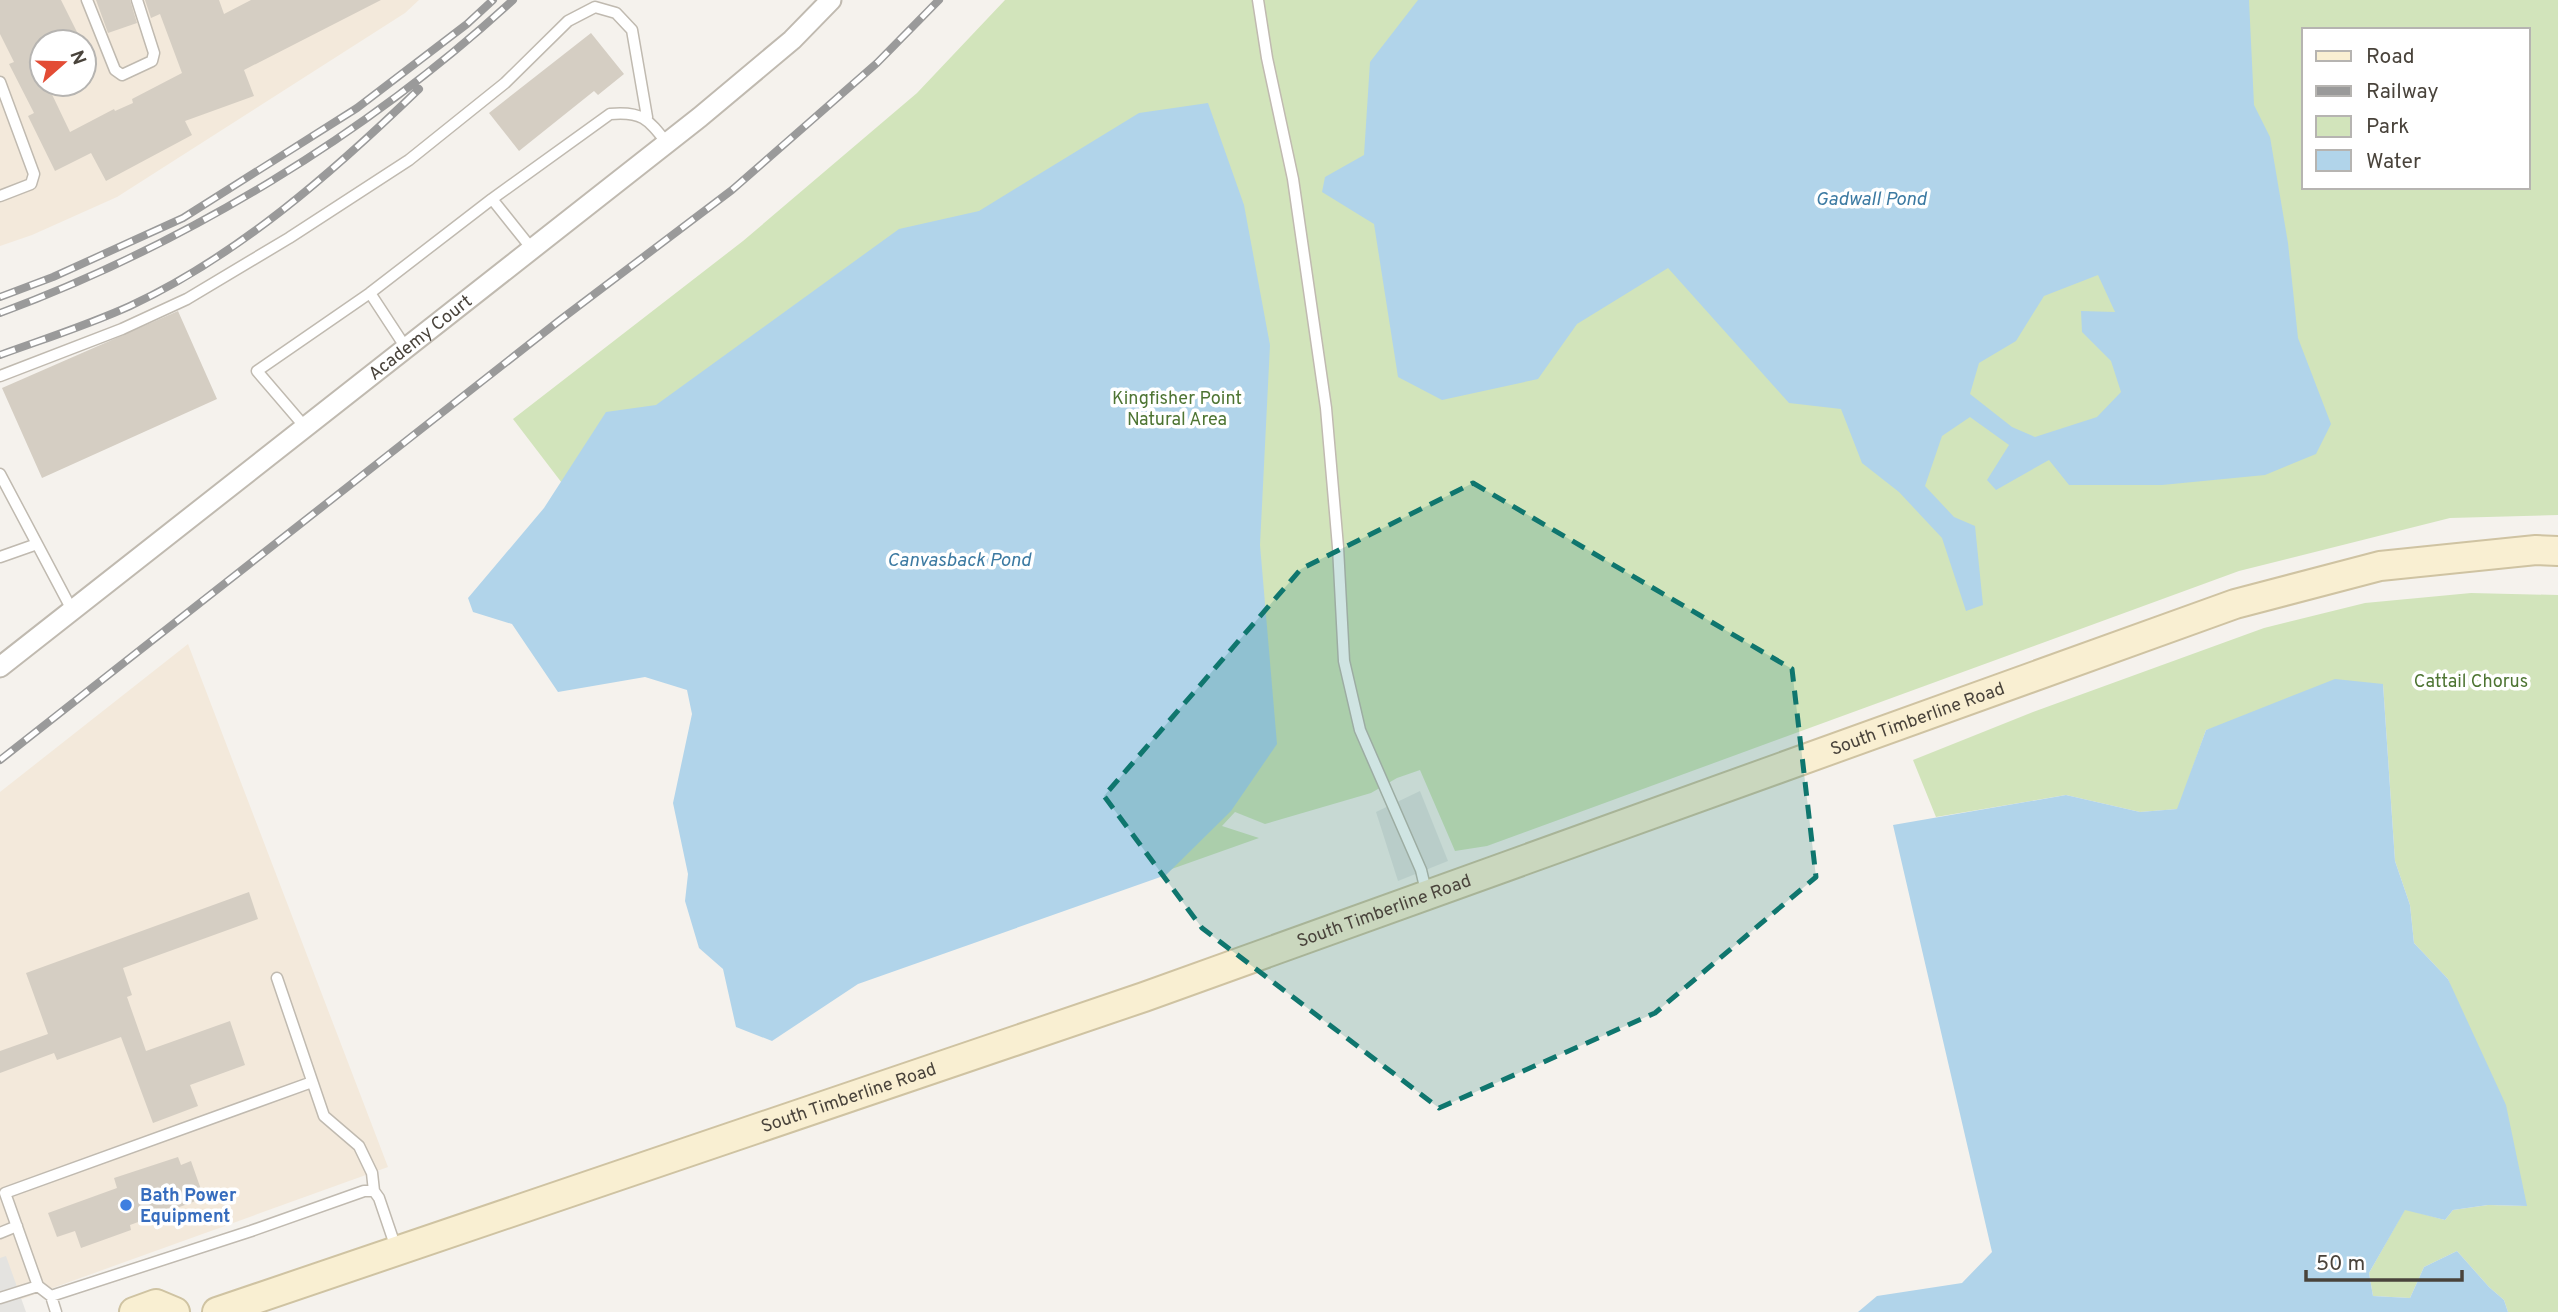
<svg xmlns="http://www.w3.org/2000/svg" width="2558" height="1312" viewBox="0 0 2558 1312" font-family="Overpass,sans-serif">
<rect width="100%" height="100%" fill="#f5f2ed"/>
<path fill="#f3e9db" fill-rule="evenodd" d="M0 0H419L405 13 117 197 32 235 0 246ZM42 42H84V84H42Z
M188 644 388 1167 0 1307V792Z"/>
<path fill="#d2e4bb" fill-rule="evenodd" d="M1005 0H2558V515L2450 518 2239 571 1487 846 1455 851 1420 770 1397 778 1371 793 1265 824 1235 812 1222 826 1259 838 786 1006 718 687 513 419 743 241 917 93ZM2304 30H2528V187H2304Z
M2471 593 2558 595V1312H2508L2504 1300 2489 1287 2457 1251 2424 1267 2410 1298 2373 1296 2369 1273 2405 1209 2445 1220 2453 1210 2488 1205 2526 1206 2448 979 2414 943 2410 905 2395 861 2383 684 2206 730 2178 809 2140 812 2066 795 1936 817 1913 760 2033 712 2264 628 2365 603Z"/>
<path fill="#e4e3e0" d="M1420 791 1448 861 1398 881 1376 812Z
M6 1256 26 1312H0V1258Z"/>
<path fill="#b1d4ea" fill-rule="evenodd" d="M1418 0H2249L2254 105 2270 137 2288 243 2298 338 2331 424 2316 454 2265 475 2162 485H2069L2049 460 1996 490 1987 480 2009 445 1970 417 1942 436 1925 486 1954 517 1975 526 1983 605 1966 611 1942 538 1899 492 1862 463 1841 409 1789 403 1668 268 1577 324 1538 379 1442 400 1398 377 1374 224 1322 192 1325 177 1364 155 1370 62ZM2098 275 2115 312 2081 311 2082 332 2111 361 2121 392 2097 417 2035 437 2012 427 1970 394 1979 363 2016 341 2044 296Z
M1208 103 1244 205 1270 345 1260 545 1277 744 1231 811 1166 875 858 984 772 1041 736 1027 723 969 699 948 685 901 688 874 673 803 692 714 687 690 645 677 558 692 512 624 473 612 468 598 544 508 606 412 656 405 899 229 979 211 1139 113Z
M2335 679 2383 684 2395 861 2410 905 2414 943 2448 979 2506 1105 2527 1206 2488 1205 2453 1210 2445 1220 2405 1210 2369 1273 2373 1296 2410 1298 2424 1267 2457 1251 2489 1287 2504 1300 2508 1312H1858L1877 1296 1962 1283 1992 1252 1893 825 2066 795 2140 812 2177 809 2206 730Z"/>
<path fill="#d5cec3" d="M0 0H61L82 42H42V84H47L70 132 114 109 115 111 133 103 132 99 182 73 160 14 151 18 145 0H219L224 14 251 0H381L244 70 254 96 185 121 192 135 106 181 91 153 55 171 28 116 34 113 9 64 14 62 0 34Z
M96 0H130L137 23 108 33Z
M591 33 624 74 598 95 594 91 519 151 489 113Z
M178 311 217 399 42 478 2 388Z
M249 892 258 919 123 968 132 995 127 997 146 1051 230 1021 245 1065 190 1085 198 1106 153 1123 121 1037 57 1060 54 1053 0 1073V1051L48 1034 26 973Z
M178 1157 181 1165 191 1161 204 1198 130 1225 131 1230 81 1248 75 1231 57 1237 48 1213 117 1188 114 1178Z"/>
<g fill="none" stroke-linecap="round" stroke-linejoin="round">
<defs>
<path id="lane" d="M87 0 115 70 122 75 152 61 154 53 137 0
M1258 0 1267 58 1293 179 1326 408 1338 547 1344 661 1360 730 1421 870 1426 891
M0 82 34 174 31 184 0 196
M492 199 610 114C642 111 648 119 667 143
M370 293 492 199 532 249
M0 376 122 329 187 299 289 238 409 160 505 83 568 21 595 7 616 13 632 30 647 117
M305 427 257 371 370 293 406 348
M0 474 72 610
M0 557 37 544
M277 978 324 1116 359 1146 372 1173 374 1191
M0 1233 17 1226
M38 1286 5 1193 312 1082
M51 1296 56 1312
M0 1298 38 1286 51 1296 251 1231 364 1191H374L379 1198 396 1248"/>
<g id="street">
<path id="s1" d="M0 667 700 117 792 40 831 0"/>
</g>
<g id="secondary">
<path d="M134 1312 156 1304 175 1312"/>
<path id="s2" d="M217 1312 1144 997 2235 604 2380 566 2536 550 2558 551"/>
</g>
</defs>
<use href="#lane" stroke="#c0bab0" stroke-width="13"/>
<use href="#street" stroke="#c0bab0" stroke-width="23"/>
<use href="#secondary" stroke="#cfc3a2" stroke-width="32"/>
<use href="#lane" stroke="#fff" stroke-width="10"/>
<use href="#street" stroke="#fff" stroke-width="19"/>
<use href="#secondary" stroke="#f9efd2" stroke-width="28"/>
<defs>
<path id="rail" d="M0 297 53 277 183 218 357 108 467 24 493 0
M0 313C186 244 367 134 513 0
M0 355C44 339 88 325 130 306 239 255 333 172 419 89
M0 760 560 320 732 190 877 63 939 0"/>
</defs>
<use href="#rail" stroke="#9a9a9a" stroke-width="8"/>
<use href="#rail" stroke="#fff" stroke-width="5" stroke-dasharray="16" stroke-linecap="butt"/>
</g>
<path fill="#0f766e" fill-opacity="0.2" stroke="#0f766e" stroke-width="5" stroke-dasharray="14 9" stroke-linejoin="round" d="M1473 483 1792 669 1816 877 1655 1013 1439 1108 1202 928 1104 796 1301 569Z"/>
<circle fill="#3f7fe0" stroke="#fff" stroke-width="2.5" cx="126" cy="1205" r="7"/>
<g text-anchor="middle" stroke-width="7" stroke-linejoin="round" paint-order="stroke">
<g font-size="18" fill="#49433b" stroke="#fff">
<text dy="6" stroke="none"><textPath href="#s1" startOffset="534">Academy Court</textPath></text>
<text dy="6" stroke="none"><textPath href="#s2" startOffset="1801">South Timberline Road</textPath></text>
<text dy="6" stroke="none"><textPath href="#s2" startOffset="1234">South Timberline Road</textPath></text>
<text dy="6" stroke="none"><textPath href="#s2" startOffset="667">South Timberline Road</textPath></text>
</g>
<g font-size="18" fill="#4e7533" stroke="#fff">
<text x="1177" y="404">Kingfisher Point<tspan x="1177" dy="21">Natural Area</tspan></text>
<text x="2471" y="687">Cattail Chorus</text>
</g>
<g font-size="18" font-weight="bold" fill="#366cbe" stroke="#fff" text-anchor="start">
<text x="140" y="1201">Bath Power<tspan x="140" dy="21">Equipment</tspan></text>
</g>
<g font-size="19" font-style="italic" fill="#3c7aa2" stroke="#fff">
<text x="1871" y="205">Gadwall Pond</text>
<text x="959" y="566">Canvasback Pond</text>
</g>
</g>
<rect x="2302" y="28" width="228" height="161" fill="#ffffff" stroke="#b6b4b1" stroke-width="2"/>
<rect x="2316" y="51" width="35" height="10" fill="#f9efd2" stroke="#b6b4b1" stroke-width="2"/>
<text x="2366" y="63" font-size="21" fill="#49433b">Road</text>
<rect x="2316" y="86" width="35" height="10" fill="#9a9a9a" stroke="#b6b4b1" stroke-width="2"/>
<text x="2366" y="98" font-size="21" fill="#49433b">Railway</text>
<rect x="2316" y="116" width="35" height="21" fill="#d2e4bb" stroke="#b6b4b1" stroke-width="2"/>
<text x="2366" y="133" font-size="21" fill="#49433b">Park</text>
<rect x="2316" y="150" width="35" height="21" fill="#b1d4ea" stroke="#b6b4b1" stroke-width="2"/>
<text x="2366" y="168" font-size="21" fill="#49433b">Water</text>
<g transform="translate(63 63) rotate(70)"><circle r="33" fill="#ffffff" stroke="#b6b4b1" stroke-width="2"/>
<path d="M0-5L12 26L0 18L-12 26Z" fill="#e34c35"/>
<text y="-10" font-size="19" font-weight="bold" text-anchor="middle" fill="#49433b">N</text>
</g>
<path d="M2306 1270v10h156v-10" fill="none" stroke="#49433b" stroke-width="3.5"/>
<text x="2316" y="1270" font-size="21" fill="#49433b" stroke="#ffffff" stroke-width="5" paint-order="stroke">50 m</text>
</svg>
